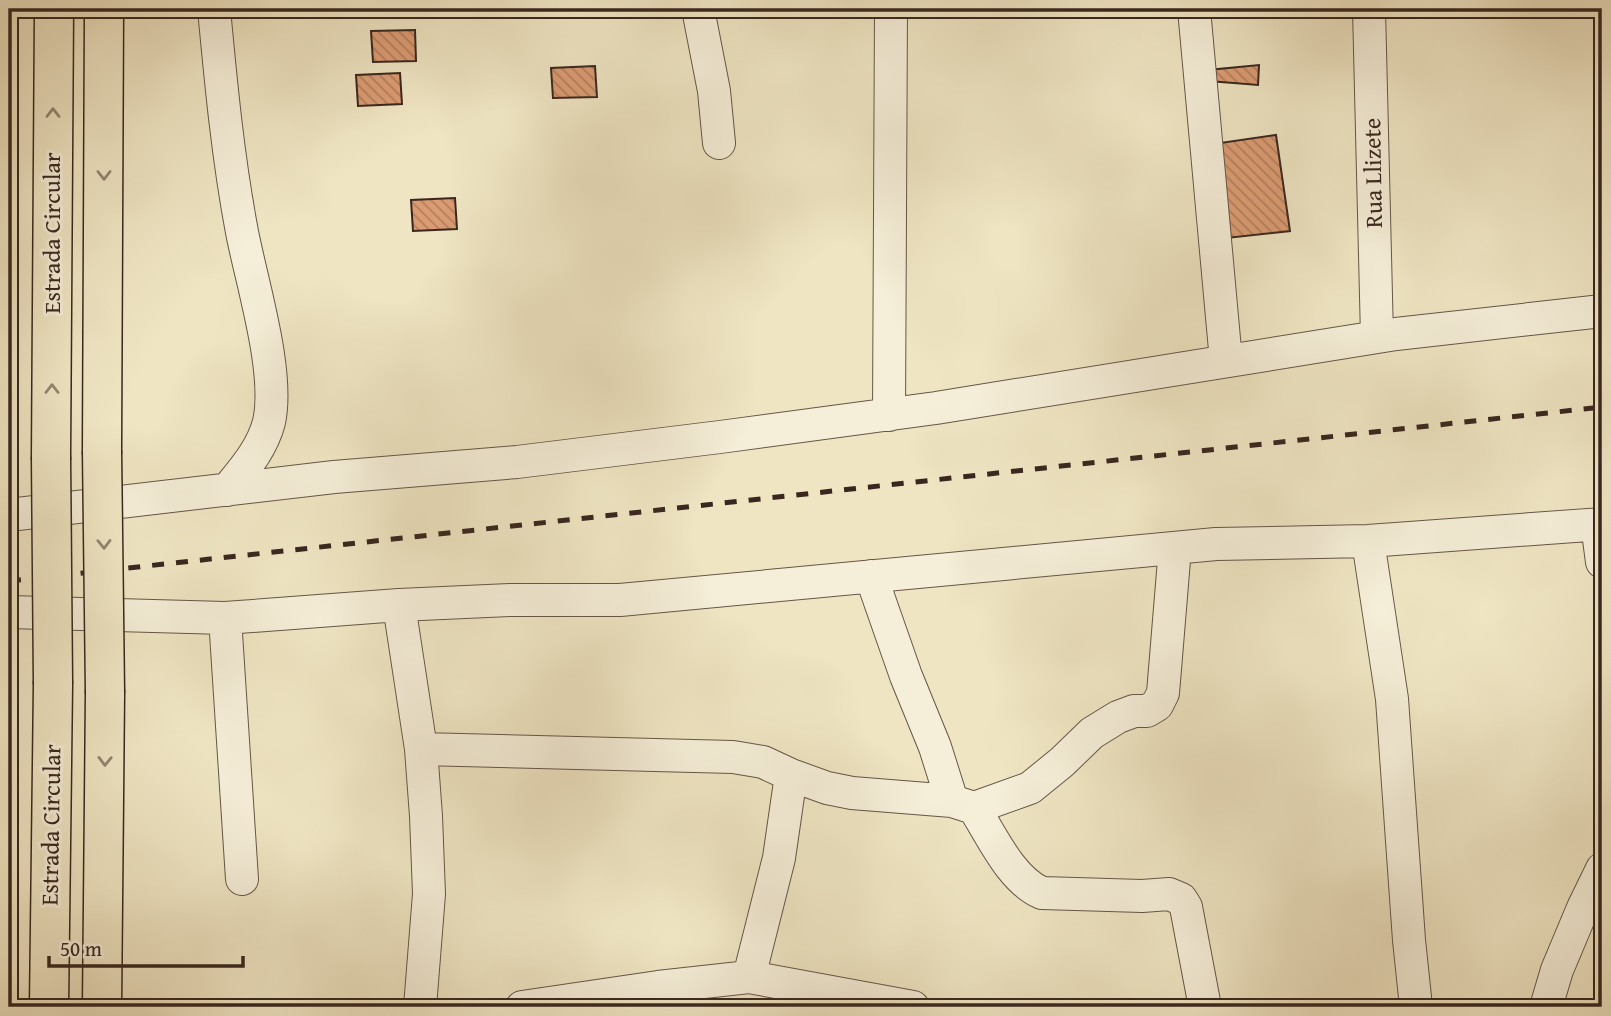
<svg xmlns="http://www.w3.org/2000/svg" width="1611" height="1016" viewBox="0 0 1611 1016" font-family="'Gentium Book Plus',serif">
<defs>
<pattern id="building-back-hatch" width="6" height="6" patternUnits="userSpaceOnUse" patternTransform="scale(1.75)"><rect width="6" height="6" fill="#dc9c73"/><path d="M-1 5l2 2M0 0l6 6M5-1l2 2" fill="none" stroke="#b37f5e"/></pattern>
</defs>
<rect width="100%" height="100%" fill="#efe5c3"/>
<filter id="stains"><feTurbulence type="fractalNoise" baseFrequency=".00286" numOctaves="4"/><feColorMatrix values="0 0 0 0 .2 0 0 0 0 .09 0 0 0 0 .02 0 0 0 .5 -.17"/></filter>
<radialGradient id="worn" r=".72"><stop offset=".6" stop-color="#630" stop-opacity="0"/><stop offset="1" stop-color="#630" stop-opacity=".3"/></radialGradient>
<path fill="url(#building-back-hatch)" stroke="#39271f" stroke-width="2" d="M415 30 416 61 373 62 371 31Z
M1259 65 1258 85 1209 81 1208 70Z
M595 66 597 97 553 98 551 68Z
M400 73 402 104 358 106 356 75Z
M1276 135 1290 231 1227 238 1213 144Z
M455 198 457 229 413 231 411 200Z"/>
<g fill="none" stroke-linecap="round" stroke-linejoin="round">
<defs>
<path id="street" d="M214 9C221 84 228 158 242 232 252 284 280 372 269 422 262 449 244 469 227 490
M698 9 714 91 719 143
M1194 9 1226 361
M1369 9 1377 337
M889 415 891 9
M9 515 334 477 517 462 720 437 936 408 1396 334 1602 311
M1597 524 1602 562
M1368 541 1392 699 1409 940 1416 1007
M871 576 906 676 935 747 952 801
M399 605 421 749 426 816 429 894 420 1007
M9 612 225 618 399 605 510 600H620L1216 544 1368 541 1602 524
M225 618 242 879
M421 749 733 757 763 762 791 775 827 788 852 793 952 801 974 808 1030 788 1062 762 1092 733 1118 717 1134 711H1147L1157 705 1163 693 1175 548
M974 808C992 836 1011 880 1042 893L1142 896 1169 894 1181 899 1186 907 1205 1007
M749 977 779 858 791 775
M522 1007 658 987 749 977 913 1007
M1546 1007 1557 970 1583 908 1602 869"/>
<path id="primary" d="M102 451 104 9
M51 457 54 9
M49 1007 53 684
M102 1007 105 693"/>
</defs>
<use href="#street" stroke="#665648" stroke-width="34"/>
<use href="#primary" stroke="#39271f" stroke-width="41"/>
<use href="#street" stroke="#f5eed8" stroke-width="32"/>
<use href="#primary" stroke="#efe5c3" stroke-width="38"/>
<path stroke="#39271f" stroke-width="5" stroke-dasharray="12 12" stroke-linecap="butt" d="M9 581 1602 407"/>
<defs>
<path id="primary-bridge" d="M102 451 105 693
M51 457 53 684"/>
</defs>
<use href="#primary-bridge" stroke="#39271f" stroke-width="41" stroke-linecap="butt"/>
<use href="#primary-bridge" stroke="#efe5c3" stroke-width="38"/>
</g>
<defs><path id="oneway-chevron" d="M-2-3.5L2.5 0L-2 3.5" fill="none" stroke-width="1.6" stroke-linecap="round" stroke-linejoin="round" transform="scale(1.75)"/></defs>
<g stroke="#948671">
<use href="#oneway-chevron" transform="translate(53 113) rotate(-90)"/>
<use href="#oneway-chevron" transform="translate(104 175) rotate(90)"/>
<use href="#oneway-chevron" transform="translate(52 389) rotate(-90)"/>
<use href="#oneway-chevron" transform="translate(104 544) rotate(89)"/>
<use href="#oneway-chevron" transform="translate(105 761) rotate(91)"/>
</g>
<g text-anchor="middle" stroke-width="6" stroke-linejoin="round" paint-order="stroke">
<g font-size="24" fill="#39271f" stroke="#f5eed8">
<text transform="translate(1373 173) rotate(-91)" y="8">Rua Llizete</text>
<text transform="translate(52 233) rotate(-90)" y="8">Estrada Circular</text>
<text transform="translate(51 825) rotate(-89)" y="8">Estrada Circular</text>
</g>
</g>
<rect width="1611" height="1016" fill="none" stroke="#efe5c3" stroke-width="35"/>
<rect x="10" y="10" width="1590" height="995" fill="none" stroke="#39271f" stroke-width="3.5"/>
<rect x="18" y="18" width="1576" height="981" fill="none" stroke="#39271f" stroke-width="2"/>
<path d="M49 956v10h194v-10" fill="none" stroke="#39271f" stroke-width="3.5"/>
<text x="60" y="956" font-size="21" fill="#39271f" stroke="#f5eed8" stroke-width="5" paint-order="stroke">50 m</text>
<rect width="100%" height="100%" filter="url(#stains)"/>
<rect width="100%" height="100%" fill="url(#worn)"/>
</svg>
